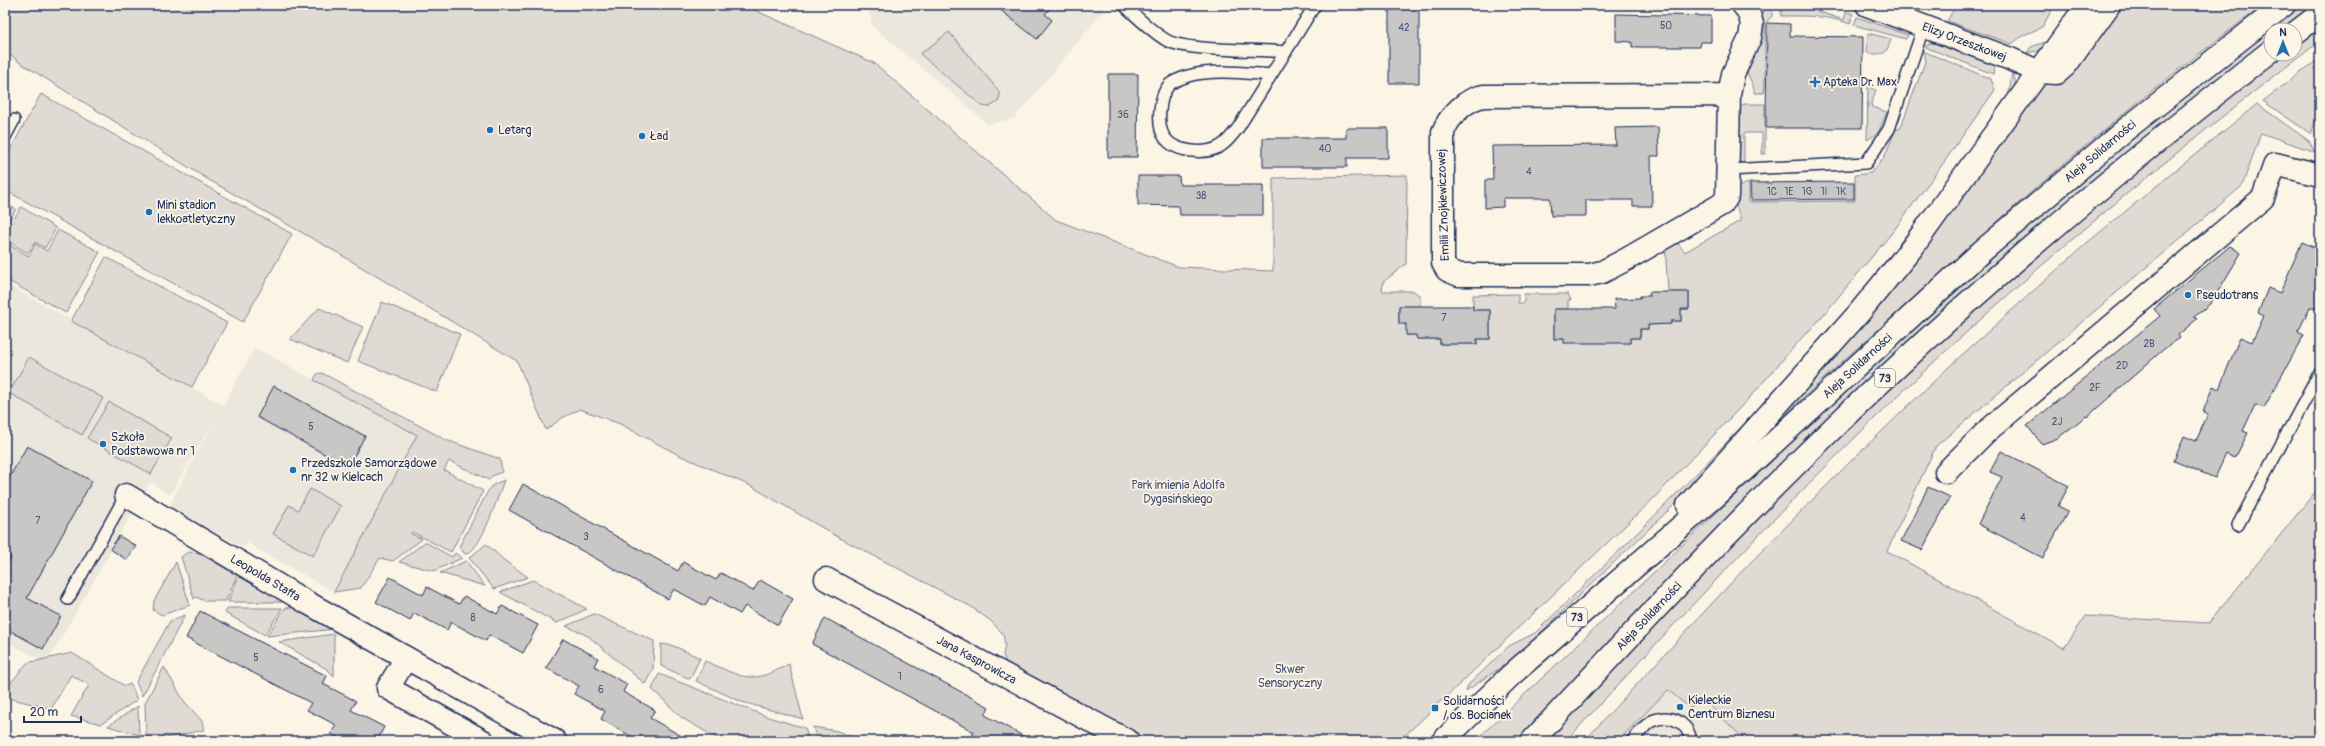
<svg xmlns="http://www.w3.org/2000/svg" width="2325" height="746" viewBox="0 0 2325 746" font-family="Pangolin,sans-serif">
<rect width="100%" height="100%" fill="#fcf5e5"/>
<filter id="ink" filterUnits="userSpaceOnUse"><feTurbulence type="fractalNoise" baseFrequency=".025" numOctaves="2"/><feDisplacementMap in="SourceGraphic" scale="8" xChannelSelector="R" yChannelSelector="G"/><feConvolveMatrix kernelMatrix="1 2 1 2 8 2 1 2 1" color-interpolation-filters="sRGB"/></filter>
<g filter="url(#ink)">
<path fill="#ece7dc" d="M868 5H1102L1106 8 1014 119 988 124 872 26Z
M5 283 223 405 255 348 417 435 334 592 247 543 244 548 169 506 215 419 170 495 150 482 47 663 5 641Z
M1678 674 1751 741H1614Z"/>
<path fill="#dfdbd4" stroke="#7d8599" d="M5 5H743L874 63 1056 220 1179 267 1273 271V178L1407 175 1406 264 1383 282 1382 291H1414L1420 296V306H1399V323L1406 324 1407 335H1416L1417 339H1440V344H1477V339H1490V310H1473V295L1518 294V303H1524V294H1568L1571 300H1568V309H1554V339L1630 343V338H1640L1641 329H1648V325L1671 324V321H1681V309H1689V292H1668L1665 245 1676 241 1685 252 1740 221V217L1735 203 1736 187 1749 183V202L1855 201V175L1871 173 1875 167H1877L1881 160H1883L1896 129H1900L1925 62 1923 51 1991 79 1995 90 1937 172 1891 234 1809 332 1806 333 1751 396 1654 498 1444 699 1430 709 1431 711 1399 741H1145L1006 663 1003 655 1005 645 1003 634 991 621 970 606 838 537 751 486 681 456 620 424 580 409 562 418 546 430 517 361 338 253 209 180 19 62 5 50Z
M1766 5H1772V16L1765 24V85L1764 93H1754C1755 84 1747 78 1747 69 1747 58 1760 15 1766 5Z
M1781 5H1798L1844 20 1846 12 1853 14 1850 24C1828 15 1804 16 1781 16Z
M1956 5H2055L2042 27 2022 36 2012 44 1947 21Z
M2073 5H2080L2042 50 2027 53 2031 47 2048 41Z
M2116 5H2264C2141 95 2024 196 1912 299 1868 340 1821 378 1780 421L1776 420 2040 86 2061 80Z
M2302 5H2314L2281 30H2271V37L2088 183 1977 279 1892 357 1838 407 1639 611 1517 741H1475C1654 574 1829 402 2013 240 2106 158 2204 81 2302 5Z
M1857 17 1908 35 1906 39 1854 25Z
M2320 26V41C2165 159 2014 283 1874 419 1767 523 1667 632 1566 741H1547C1641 640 1735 537 1834 441 1976 303 2128 176 2284 54H2295V45Z
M949 32 998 90 1000 95 998 102 989 107 982 106 920 54Z
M1868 33 1891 39C1886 55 1885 54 1869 54L1867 52Z
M1930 43H1940L1996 64 1993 74 1925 47Z
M2320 58V108L2311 134 2263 101Z
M2012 73 2015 79V90L1901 251 1695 485 1513 659 1466 691 1468 685 1509 646 1535 633C1642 529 1750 424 1846 310 1903 242 1955 169 2008 99Z
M1868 87 1876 90 1871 104 1872 107 1887 112 1878 133 1867 140Z
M41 94 292 234 243 322 5 190V159Z
M1745 104H1765V154H1762V133H1744V170L1736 176 1737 108Z
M2257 104 2309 141 2315 152 2261 133 2242 186 1936 446 1887 551 2064 648 2086 616 2209 623 2320 486V741H1746L1702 698 1690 708 1668 690 1618 741H1584L1744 569 1856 456 1953 363 2088 242Z
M5 204 16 209 5 229Z
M21 207 56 228 45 248 35 242 28 253 5 240V235Z
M58 230 100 252 66 313 5 279V243L29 256 35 244 47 251Z
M106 257 227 323 192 387 71 321Z
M382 302 460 334 437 392 358 361Z
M319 308 363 327 347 363 290 339Z
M29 357 103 398 82 435 9 393Z
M322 373 446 440 500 459 502 472 492 476 489 480 449 461 444 470 483 491 451 552 412 532 411 534 422 539 393 561 380 558 361 588 334 592 417 435 314 380 317 374Z
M109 402 172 438 151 474 87 438Z
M504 480C499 494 480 554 465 554L459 547 488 491 493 485Z
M310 489 341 506 313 556 273 534 289 505 298 510Z
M425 542 452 557 455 553 462 558 434 571 399 562Z
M486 544 505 561 528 577 494 589 469 558Z
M188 552 199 553 237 575 226 601H205L196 597 194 599 181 557Z
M466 561 485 586 440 573Z
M176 562 190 605 162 615 153 610 154 601Z
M239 576 273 595 281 592 287 596 285 602H228Z
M533 580 587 609 557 623 500 592Z
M309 607 336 629 267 636 285 608Z
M228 608H282L265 635 225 613Z
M594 614 654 641 653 669 645 684 588 636 566 626Z
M185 615 145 691 142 696 136 682 170 621Z
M334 634V676L327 669 279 642Z
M661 644 674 646 700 658 690 679 661 666Z
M72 653 125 686 131 684 137 700 101 724 71 716 89 685 71 675 51 709 5 697V690L27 663Z
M705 661C743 677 750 686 789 664L803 719 742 702 696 681Z
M164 667 184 701 202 721 204 730 157 740 146 736 145 703Z
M659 674 768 717 805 728 809 741H722L682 718 652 689Z
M138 706 139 735 108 726Z
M813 727 837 731 865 741H817Z
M218 736 238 741H178L197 737Z"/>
<path fill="#c8c7c6" stroke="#1b2f5e" d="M994 5H1053L1045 14 1052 20 1037 39Z
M1389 5H1419V83H1389Z
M1616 14 1711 16V42H1701L1700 47H1632V42L1616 41Z
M1767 23 1790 24V36L1863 37 1862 128H1766Z
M1108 74H1138L1137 157H1108Z
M1658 127 1659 156H1651L1652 206H1633V200H1586V216H1551L1550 198H1503V207L1485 208V180H1493L1492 146 1616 145 1615 128Z
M1346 128H1388V158H1347V167H1263V138H1346Z
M1138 176H1179L1180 185H1263V215H1180L1179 206 1138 205Z
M1854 182V199L1751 200 1750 183Z
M2302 242 2320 250V310L2310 307 2298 332 2304 335 2264 408 2255 405 2243 431 2248 433 2235 458 2226 454 2215 478 2174 461 2184 436 2196 441 2208 414 2203 412 2213 386 2219 389 2240 337 2252 342 2264 316 2258 313 2268 288 2280 293Z
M2230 246 2241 253 2211 303 2194 317 2197 319 2178 335 2180 338 2164 349 2087 417 2086 416 2058 438 2042 444 2027 426 2160 316 2154 309Z
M1649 292H1689V309H1681V321H1671V324L1648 325V329H1640V338H1630V343H1564V339H1554V309H1615L1614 299 1640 298V296H1650Z
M1399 306H1473V310H1490V339H1477V344H1440V339H1417L1416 335H1406V324H1399Z
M274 386 365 436 348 467 257 417Z
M27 446 92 481 27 598 61 616 43 649 5 628V569L11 558 5 554V485Z
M2001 451 2069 486 2058 506 2068 511 2043 558 1978 524 2002 477 1990 472Z
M523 484 678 571 683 562 716 580 721 573 753 591 760 580 793 599 778 625 745 606 740 614 710 597 705 606 674 589 668 599 509 510Z
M1928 487 1950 497 1922 550 1901 541Z
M119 536 136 546 127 560 110 549Z
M390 577 423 595 427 587 459 604 464 596 497 614 502 606 538 625 523 653 489 635 486 641 451 622 447 630 414 613 410 621 376 602Z
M200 611 327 676 323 684 356 701 351 710 384 727 377 741H345L331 734 336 725 307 710 311 703 186 638Z
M825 618 989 707 985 715 1032 741H970L974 732 812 644Z
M563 639 598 658 594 666 627 684 623 692 655 710 650 718 690 741H639L601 719 605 711 574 694 579 686 546 668Z"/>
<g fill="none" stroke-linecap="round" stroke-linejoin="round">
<defs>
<path id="service" d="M1124 5C1137 17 1151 31 1166 40 1187 52 1258 49 1286 52
M1271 75C1244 73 1214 69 1188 76 1182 78 1173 81 1169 85 1159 96 1156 126 1165 138 1175 152 1204 155 1219 147 1227 143 1232 135 1238 128L1315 5
M5 137 14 120
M1727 170 1866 163 1889 129 1924 26
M2238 525 2320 372
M68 599 126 495
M1632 741C1638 735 1645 724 1652 721 1670 713 1688 722 1691 741"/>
<g id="minor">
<path id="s1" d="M1867 5 2008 58 2039 72 2057 73 2066 65 2109 5"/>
<path d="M1729 95 1484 96C1467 98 1449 116 1443 132V263L1447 270 1459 275H1589L1602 272 1627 259 1722 204 1727 197 1729 95 1733 74 1750 38 1752 24 1748 11 1743 5"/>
<path d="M1946 472 1986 432 2263 198 2275 164 2320 175"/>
<path id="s2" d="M126 495 308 603 555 741"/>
<path id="s3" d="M826 579 1128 741"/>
<path d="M406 658 388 688 483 741"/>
</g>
<path id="tertiary" d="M2039 72 2087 5"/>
<g id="primary">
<path d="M2295 33 2320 14"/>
<path d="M1688 505 1858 314 1912 248 2039 72"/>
<path id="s4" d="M1443 741 1511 675 1717 495 1981 252 2125 130 2284 5"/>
<path id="s5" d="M1532 741C1629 637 1726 532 1828 433 1968 296 2117 171 2271 51"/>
</g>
</defs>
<use href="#service" stroke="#1b2f5e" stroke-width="14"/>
<use href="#minor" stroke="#1b2f5e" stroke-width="25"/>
<use href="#tertiary" stroke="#1b2f5e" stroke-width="25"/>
<use href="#primary" stroke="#1b2f5e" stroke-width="25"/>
<use href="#service" stroke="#fcf5e5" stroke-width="11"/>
<use href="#minor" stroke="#fcf5e5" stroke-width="22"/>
<use href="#tertiary" stroke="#fcf5e5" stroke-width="22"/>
<use href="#primary" stroke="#fcf5e5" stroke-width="22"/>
</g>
</g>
<g fill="#1f6fb2" stroke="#fcf5e5" stroke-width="1.5">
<path d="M1813 76h4v4h4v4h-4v4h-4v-4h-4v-4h4z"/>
<circle cx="490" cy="130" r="4"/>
<circle cx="642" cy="136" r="4"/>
<circle cx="149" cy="212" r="4"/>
<circle cx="2188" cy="295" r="4"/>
<circle cx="103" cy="444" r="4"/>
<circle cx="293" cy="470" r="4"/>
<circle cx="1680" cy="707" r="4"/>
<rect x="1431" y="704" width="8" height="8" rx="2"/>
</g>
<g text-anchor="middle" stroke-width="3.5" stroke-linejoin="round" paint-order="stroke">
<g font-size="10" fill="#465578">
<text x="1666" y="29">50</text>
<text x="1404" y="31">42</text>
<text x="1123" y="118">36</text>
<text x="1325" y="152">40</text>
<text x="1529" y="175">4</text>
<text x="1772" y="195">1C</text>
<text x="1789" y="195">1E</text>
<text x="1807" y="195">1G</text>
<text x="1824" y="195">1I</text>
<text x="1841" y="195">1K</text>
<text x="1201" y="199">38</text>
<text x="1444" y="321">7</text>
<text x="2149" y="347">2B</text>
<text x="2122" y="369">2D</text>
<text x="2095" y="391">2F</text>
<text x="2057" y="425">2J</text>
<text x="311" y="430">5</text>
<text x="2023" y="521">4</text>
<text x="38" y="524">7</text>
<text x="586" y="540">3</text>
<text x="473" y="621">8</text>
<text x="256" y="661">5</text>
<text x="900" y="680">1</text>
<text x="601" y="693">6</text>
</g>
<g fill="#fcf5e5" stroke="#5e6a86" stroke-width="1">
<rect x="1875" y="369" width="20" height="18" rx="3"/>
<rect x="1567" y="608" width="20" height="18" rx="3"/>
</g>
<g font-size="11" font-weight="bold" fill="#1b2f5e">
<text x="1885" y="382">73</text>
<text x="1577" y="621">73</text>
</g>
<g font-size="12" fill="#1b2f5e" stroke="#fcf5e5">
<text dy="4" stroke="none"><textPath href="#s1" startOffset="104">Elizy Orzeszkowej</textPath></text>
<text dy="4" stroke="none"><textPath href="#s4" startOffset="883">Aleja Solidarności</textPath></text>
<text transform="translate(1443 205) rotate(-92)" y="4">Emilii Znojkiewiczowej</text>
<text dy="4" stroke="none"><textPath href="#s4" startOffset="559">Aleja Solidarności</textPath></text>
<text dy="4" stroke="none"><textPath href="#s2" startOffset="162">Leopolda Staffa</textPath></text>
<text dy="4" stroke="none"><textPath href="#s5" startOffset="171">Aleja Solidarności</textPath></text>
<text dy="4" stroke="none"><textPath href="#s3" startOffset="171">Jana Kasprowicza</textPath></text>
</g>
<g font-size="12" fill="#1b2f5e" stroke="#fcf5e5" text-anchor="start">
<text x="1823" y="86">Apteka Dr. Max</text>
<text x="498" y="134">Letarg</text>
<text x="650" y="140">Ład</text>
<text x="157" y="209">Mini stadion<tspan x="157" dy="14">lekkoatletyczny</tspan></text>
<text x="2196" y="299">Pseudotrans</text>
<text x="111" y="441">Szkoła<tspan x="111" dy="14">Podstawowa nr 1</tspan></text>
<text x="301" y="467">Przedszkole Samorządowe<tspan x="301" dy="14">nr 32 w Kielcach</tspan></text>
<text x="1688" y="704">Kieleckie<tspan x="1688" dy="14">Centrum Biznesu</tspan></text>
<text x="1443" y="705">Solidarności<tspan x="1443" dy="14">/ os. Bocianek</tspan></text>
</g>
<g font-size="12" fill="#425176" stroke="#fcf5e5">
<text x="1178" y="489">Park imienia Adolfa<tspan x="1178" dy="14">Dygasińskiego</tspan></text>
<text x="1290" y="673">Skwer<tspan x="1290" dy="14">Sensoryczny</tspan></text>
</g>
</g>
<rect width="2325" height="746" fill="none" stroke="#fcf5e5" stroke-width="20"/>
<rect x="10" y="10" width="2305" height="726" fill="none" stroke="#1b2f5e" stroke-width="1.5" filter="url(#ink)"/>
<g transform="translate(2283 42)"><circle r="19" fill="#fcf5e5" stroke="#a2a6af"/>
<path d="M0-3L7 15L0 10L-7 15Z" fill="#1f6fb2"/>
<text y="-6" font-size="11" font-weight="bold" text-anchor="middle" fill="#1b2f5e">N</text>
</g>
<path d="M24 716v6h57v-6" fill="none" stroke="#1b2f5e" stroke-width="2"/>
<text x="30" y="716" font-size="12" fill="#1b2f5e" stroke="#fcf5e5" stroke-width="3" paint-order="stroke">20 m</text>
</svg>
